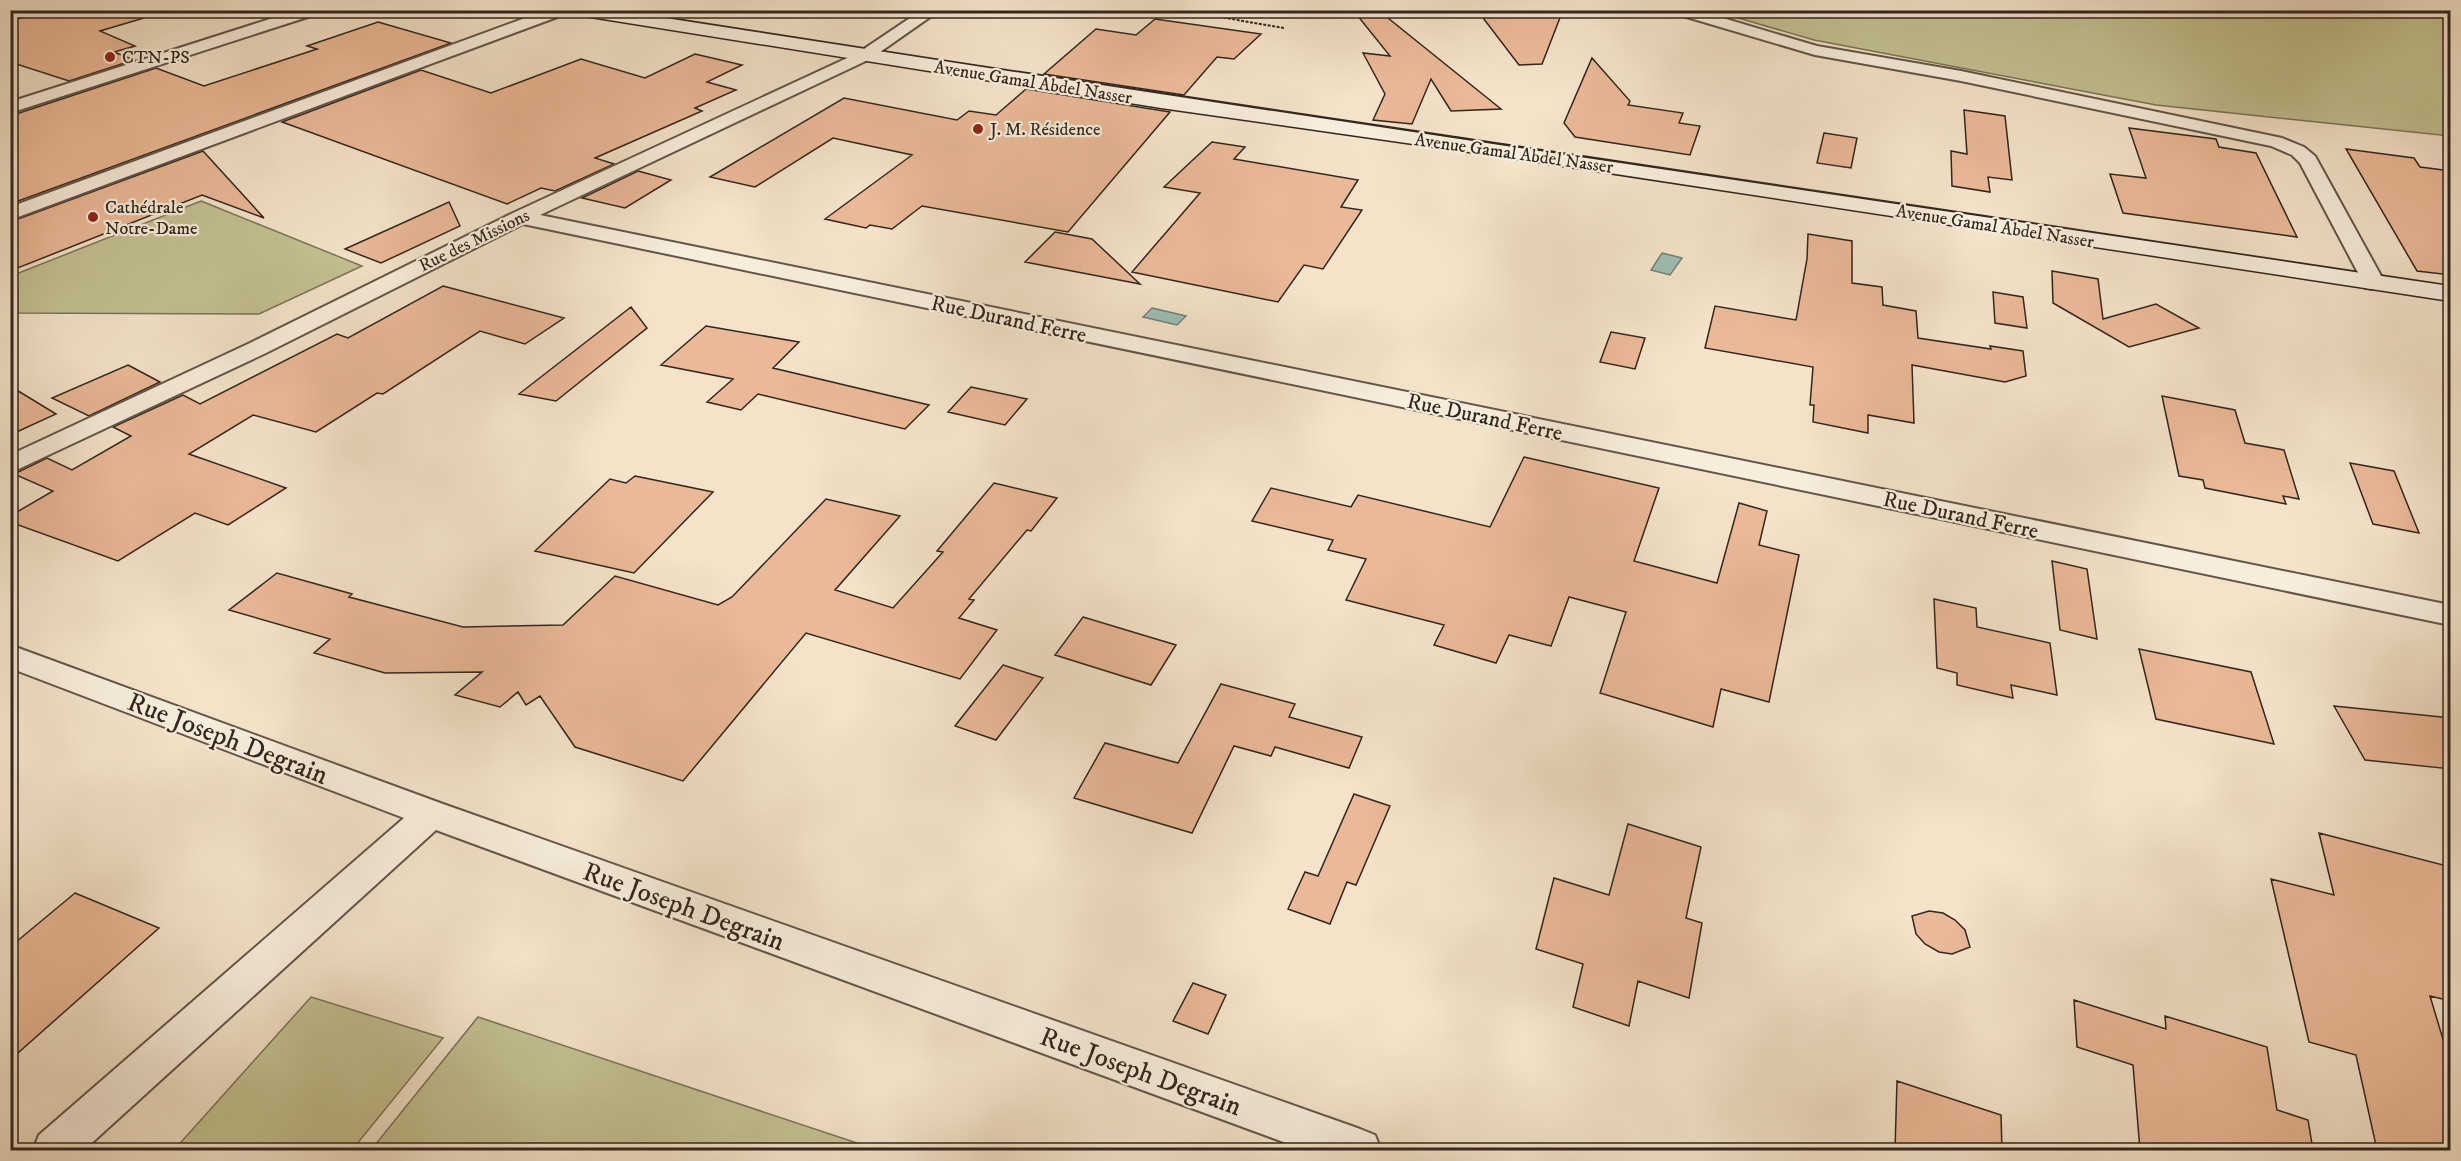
<svg xmlns="http://www.w3.org/2000/svg" width="2461" height="1161" viewBox="0 0 2461 1161" font-family="'IM FELL DW Pica',serif">
<rect width="100%" height="100%" fill="#f3e3c9"/>
<filter id="stains"><feTurbulence type="fractalNoise" baseFrequency=".00333" numOctaves="4"/><feColorMatrix values="0 0 0 0 .2 0 0 0 0 .09 0 0 0 0 .02 0 0 0 .5 -.17"/></filter>
<radialGradient id="worn" r=".72"><stop offset=".6" stop-color="#630" stop-opacity="0"/><stop offset="1" stop-color="#630" stop-opacity=".3"/></radialGradient>
<path fill="#c3c191" stroke="#7b7458" stroke-width="1.5" d="M1714 11H2450V136L2156 105 1814 40Z
M201 201 362 266 259 314 11 313V276Z
M311 997 443 1038 352 1150H174Z
M478 1017 878 1150H371Z"/>
<path fill="#9cbeb3" stroke="#728177" stroke-width="1.5" d="M1662 253 1682 258 1670 275 1651 270Z
M1152 308 1186 316 1177 325 1143 317Z"/>
<path fill="#eab997" stroke="#33261e" stroke-width="1.5" d="M49 10H143L144 18 100 31 135 46 114 52 134 60 69 81 10 62V21Z
M1353 10H1378L1501 109 1451 111 1431 79 1412 124 1373 120 1385 94 1363 53 1390 56Z
M1477 10H1563L1542 64 1519 65Z
M1155 19 1261 34 1234 59 1217 57 1184 95 1044 74 1096 29 1136 35Z
M378 22 451 43 10 204V116L156 68 204 86 317 49 307 46Z
M695 54 742 65 707 82 736 90 695 108 702 111 595 158 614 164 555 191 541 188 507 204 282 122 421 70 491 93 581 59 645 78Z
M1592 58 1630 101 1628 105 1683 113 1679 123 1700 126 1690 155 1575 137 1564 123Z
M1026 89 1170 112 1068 232 922 206 892 229 870 225 866 228 825 219 912 155 833 138 755 187 710 177 844 98 957 120 969 111 996 115Z
M1964 110 2005 116 2012 180 1988 177 1990 192 1952 186 1951 151 1967 154Z
M2129 128 2216 139 2219 147 2256 153 2297 237 2123 213 2110 174 2146 178Z
M1824 133 1857 138 1851 168 1817 163Z
M1212 142 1245 147 1234 159 1358 180 1341 207 1362 210 1323 269 1304 265 1278 302 1132 272 1200 193 1164 187Z
M2346 149 2414 158 2420 167 2451 171V275L2417 271Z
M203 151 264 218 202 195 10 271V222Z
M638 171 671 180 625 208 582 198Z
M449 202 460 226 381 263 345 249Z
M1055 232 1092 239 1140 284 1025 262Z
M1808 234 1852 241V283L1882 287 1883 305 1916 311 1918 338 1991 349 1990 346 2023 351 2026 376 2005 382 1912 365 1914 423 1868 415V433L1813 422 1814 405H1810L1813 367 1705 348 1715 306 1796 320 1807 259Z
M2052 271 2098 279 2103 319 2156 304 2199 328 2129 347 2053 303Z
M443 286 564 318 525 344 480 331 383 394 377 393 316 432 253 415 189 454 286 488 228 525 195 513 118 561 10 522V516L53 491 14 474 47 458 72 470 131 436 113 427 183 395 200 404 337 334 348 338Z
M1993 292 2023 297 2027 328 1995 323Z
M631 307 647 328 556 401 519 394Z
M706 326 799 342 773 368 929 405 905 429 758 394 741 410 707 402 733 379 661 365Z
M1611 332 1645 338 1635 369 1600 362Z
M128 365 160 382 89 416 52 398Z
M10 386 56 414 10 435Z
M971 387 1027 399 1005 425 948 412Z
M2162 396 2235 410 2245 443 2284 450 2299 499 2283 496 2286 504 2205 488 2203 480 2179 476Z
M1524 457 1659 488 1634 561 1717 583 1739 503 1767 511 1759 545 1799 555 1769 702 1721 689 1713 727 1600 693 1626 612 1569 597 1551 646 1509 635 1496 663 1434 645 1444 625 1346 600 1366 559 1328 550 1333 540 1252 521 1271 488 1351 507 1358 495 1490 527Z
M2350 463 2394 471 2419 533 2373 524Z
M635 476 713 492 634 573 535 551 610 479 626 483Z
M994 483 1057 498 1031 531 1027 530 969 599 974 600 959 618 997 630 960 679 806 633 683 781 575 747 540 696 526 705 518 692 500 707 455 695 482 672 385 673 314 653 330 639 229 610 277 573 352 594 349 597 463 627 563 625 615 576 718 605 732 597 826 499 900 516 835 590 893 608 943 552 937 551Z
M2052 561 2087 569 2097 639 2060 630Z
M1934 599 1976 608 1977 627 2050 643 2057 695 2011 685 2013 698 1957 685V673L1937 668Z
M1083 617 1176 645 1151 685 1055 655Z
M2139 649 2251 672 2274 744 2156 719Z
M1003 665 1043 678 996 740 955 726Z
M1221 684 1295 704 1289 717 1362 737 1349 768 1275 747 1271 756 1234 746 1192 833 1074 798 1105 743 1178 763Z
M2334 706 2451 718V769L2365 760Z
M1354 794 1390 806 1356 885 1347 882 1330 924 1288 909 1305 872 1318 876Z
M1628 824 1701 847 1686 918 1702 923 1689 998 1638 981 1629 1026 1573 1007 1583 964 1536 949 1554 878 1609 895Z
M2319 833 2451 867V1001L2430 996 2451 1066V1150H2377L2356 1055 2309 1042 2271 879 2334 895Z
M75 893 159 928 10 1060V947Z
M1929 911 1943 913 1955 920 1965 930 1970 947 1952 954 1939 952 1925 944 1916 934 1912 916Z
M1193 983 1226 995 1208 1034 1173 1021Z
M2074 1000 2166 1029 2165 1016 2267 1047 2277 1110 2308 1120 2313 1150H2140L2133 1065 2077 1047Z
M1897 1081 2001 1115 2002 1150H1895Z"/>
<g fill="none" stroke-linecap="round" stroke-linejoin="round">
<defs>
<path id="street" d="M298 10H322L320 13 10 113V102Z
M547 10H570L568 13 10 220V207Z
M922 10H940L870 59 540 215 2450 605V625L523 224 266 353 10 473V455L250 343 513 213 858 53Z
M1671 10H1696L1817 46 1961 71 2282 138 2304 147 2315 156 2385 283 2382 288 2374 289 2366 288 2300 163 2292 155 2271 146 1961 81 1815 55 1673 13Z
M10 645 443 804 1360 1129 1375 1135 1381 1150H1305L436 830 84 1150H33L39 1135 404 818 10 668Z"/>
<path id="secondary" d="M570 10H615C1226 106 1838 195 2450 286V301L1497 156 1161 108 578 15Z"/>
</defs>
<use href="#street" stroke="#635549" stroke-width="4"/>
<use href="#secondary" stroke="#33261e" stroke-width="3"/>
<path stroke="#33261e" stroke-width="2" stroke-dasharray="3 1.5" stroke-linecap="butt" d="M1179 10 1284 28"/>
<use href="#street" fill="#f7eddc" fill-rule="evenodd"/>
<use href="#secondary" fill="#f7eddc" fill-rule="evenodd"/>
</g>
<g fill="#8f2418" stroke="#f7eddc" stroke-width="2">
<circle cx="110" cy="57" r="6"/>
<circle cx="978" cy="129" r="6"/>
<circle cx="93" cy="217" r="6"/>
</g>
<g text-anchor="middle" stroke-width="4.5" stroke-linejoin="round" paint-order="stroke">
<g font-size="18" fill="#33261e" stroke="#f7eddc" text-anchor="start">
<text x="122" y="63">CTN-PS</text>
<text x="990" y="135">J. M. Résidence</text>
<text x="105" y="213">Cathédrale<tspan x="105" dy="21">Notre-Dame</tspan></text>
</g>
<g font-size="18" fill="#33261e" stroke="#f7eddc">
<text transform="translate(1033 82) rotate(9)" y="6">Avenue Gamal Abdel Nasser</text>
<text transform="translate(1514 153) rotate(8)" y="6">Avenue Gamal Abdel Nasser</text>
<text transform="translate(1995 226) rotate(9)" y="6">Avenue Gamal Abdel Nasser</text>
<text transform="translate(474 240) rotate(-26)" y="6">Rue des Missions</text>
</g>
<g font-size="22" fill="#33261e" stroke="#f7eddc">
<text transform="translate(1009 318) rotate(12)" y="8">Rue Durand Ferre</text>
<text transform="translate(1485 416) rotate(12)" y="8">Rue Durand Ferre</text>
<text transform="translate(1961 514) rotate(12)" y="8">Rue Durand Ferre</text>
</g>
<g font-size="27" fill="#33261e" stroke="#f7eddc">
<text transform="translate(228 738) rotate(21)" y="9">Rue Joseph Degrain</text>
<text transform="translate(684 906) rotate(20)" y="9">Rue Joseph Degrain</text>
<text transform="translate(1141 1071) rotate(20)" y="9">Rue Joseph Degrain</text>
</g>
</g>
<rect width="2461" height="1161" fill="none" stroke="#f3e3c9" stroke-width="36"/>
<rect x="12" y="12" width="2437" height="1137" fill="none" stroke="#33261e" stroke-width="3"/>
<rect x="18" y="18" width="2425" height="1125" fill="none" stroke="#33261e" stroke-width="1.5"/>
<rect width="100%" height="100%" filter="url(#stains)"/>
<rect width="100%" height="100%" fill="url(#worn)"/>
</svg>
